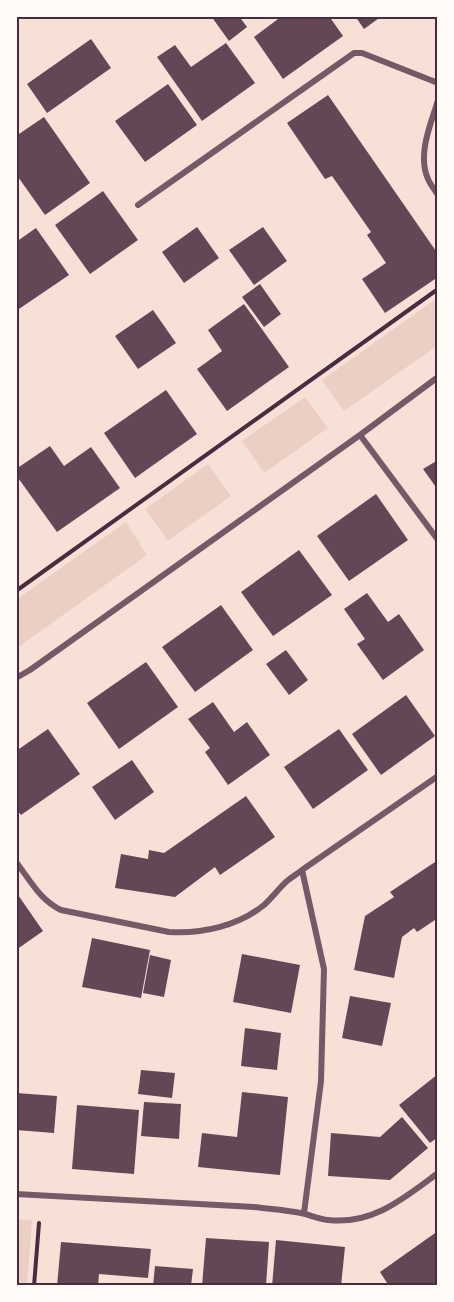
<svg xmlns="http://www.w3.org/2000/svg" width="454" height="1302" viewBox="0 0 454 1302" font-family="Rubik,sans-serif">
<rect width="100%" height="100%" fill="#f7e1d7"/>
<path fill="#ebcfc5" d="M437 298V346L344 411 322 380Z
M305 397 328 428 264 473 242 441Z
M208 464 231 496 168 541 145 509Z
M126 522 147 555 17 648V599Z
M17 1219 32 1220 27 1285H17Z"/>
<path fill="#644757" d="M211 16H239L247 27 229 41Z
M282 16H329L343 36 283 79 254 37Z
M355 16H382L364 29Z
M91 39 111 68 47 113 27 84Z
M226 43 255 83 202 121 157 57 175 45 191 67Z
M168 84 197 125 145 162 115 121Z
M328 95 438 254V277L385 313 362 279 386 263 367 235 371 232 332 176 325 179 287 123Z
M44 117 90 183 45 215 16 174V136Z
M103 191 138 240 90 274 55 225Z
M197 227 219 258 184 283 162 252Z
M263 227 287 261 254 285 229 250Z
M36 228 69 275 16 311V242Z
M260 284 281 314 264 327 242 297Z
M244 304 289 367 227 411 197 369 222 351 208 330Z
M153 310 176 343 138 369 115 336Z
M166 390 197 434 135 478 104 433Z
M50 446 64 466 91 447 120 488 57 532 16 475V469Z
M438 460V490L423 469Z
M376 494 408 540 349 581 317 536Z
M299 550 332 595 273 636 241 592Z
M367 593 388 622 399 614 424 650 383 680 357 644 365 639 344 609Z
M221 605 253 650 195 692 162 647Z
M286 650 308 680 289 695 266 664Z
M146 662 178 707 119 749 87 703Z
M406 695 435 736 381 775 352 734Z
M213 702 234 732 247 722 270 755 228 785 205 752 210 748 188 719Z
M48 729 80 774 21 815 16 809V751Z
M339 729 368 770 313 809 284 767Z
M132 760 154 792 115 820 92 787Z
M246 796 275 837 220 875 215 867 175 897 115 888 121 854 148 859 149 850 164 853Z
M438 860V918L417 932 414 928 402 937 394 978 354 970 365 916 394 897 390 892Z
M16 892 43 931 16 950Z
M92 938 150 950 141 998 82 987Z
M242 954 300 965 291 1013 233 1002Z
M150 955 171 960 164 997 143 993Z
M350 996 391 1003 382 1046 342 1038Z
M245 1028 281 1033 277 1070 241 1066Z
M141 1070 175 1073 172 1098 138 1094Z
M438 1074V1137L430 1143 399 1105Z
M242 1092 288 1097 280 1175 198 1167 202 1133 237 1137Z
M16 1093 57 1096 54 1133 16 1130Z
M144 1102 181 1104 179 1139 141 1136Z
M77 1105 139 1110 134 1174 72 1169Z
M402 1117 428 1148 390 1180 328 1176 331 1133 380 1137Z
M438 1231V1286H389L380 1272Z
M206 1238 269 1242 266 1286H202Z
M276 1240 345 1247 341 1286H272Z
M61 1242 151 1249 148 1278 99 1274 98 1286H57Z
M155 1266 193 1269 191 1286H153Z"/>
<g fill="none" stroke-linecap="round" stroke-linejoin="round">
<path stroke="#4a2c40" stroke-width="4" d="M16 591 438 289
M34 1286 39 1223"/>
<path stroke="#755966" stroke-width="6" d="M438 100C431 124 417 154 428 179 430 184 434 189 438 195
M138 205 354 53H362L438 83
M360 435 438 540
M16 678 30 670 360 435 438 377
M16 862C30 880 40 900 61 910L169 932C202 934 238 926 264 905 272 898 279 888 287 881 292 877 297 874 302 870L438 776
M302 870 324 969 321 1081 304 1213
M16 1194 254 1207C270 1209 286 1210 301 1213 310 1215 319 1219 328 1220 373 1225 404 1198 438 1173"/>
</g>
<rect width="454" height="1302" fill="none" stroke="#fffaf5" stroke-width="36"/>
<rect x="18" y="18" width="418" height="1266" fill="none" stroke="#4a2c40" stroke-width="2"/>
</svg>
